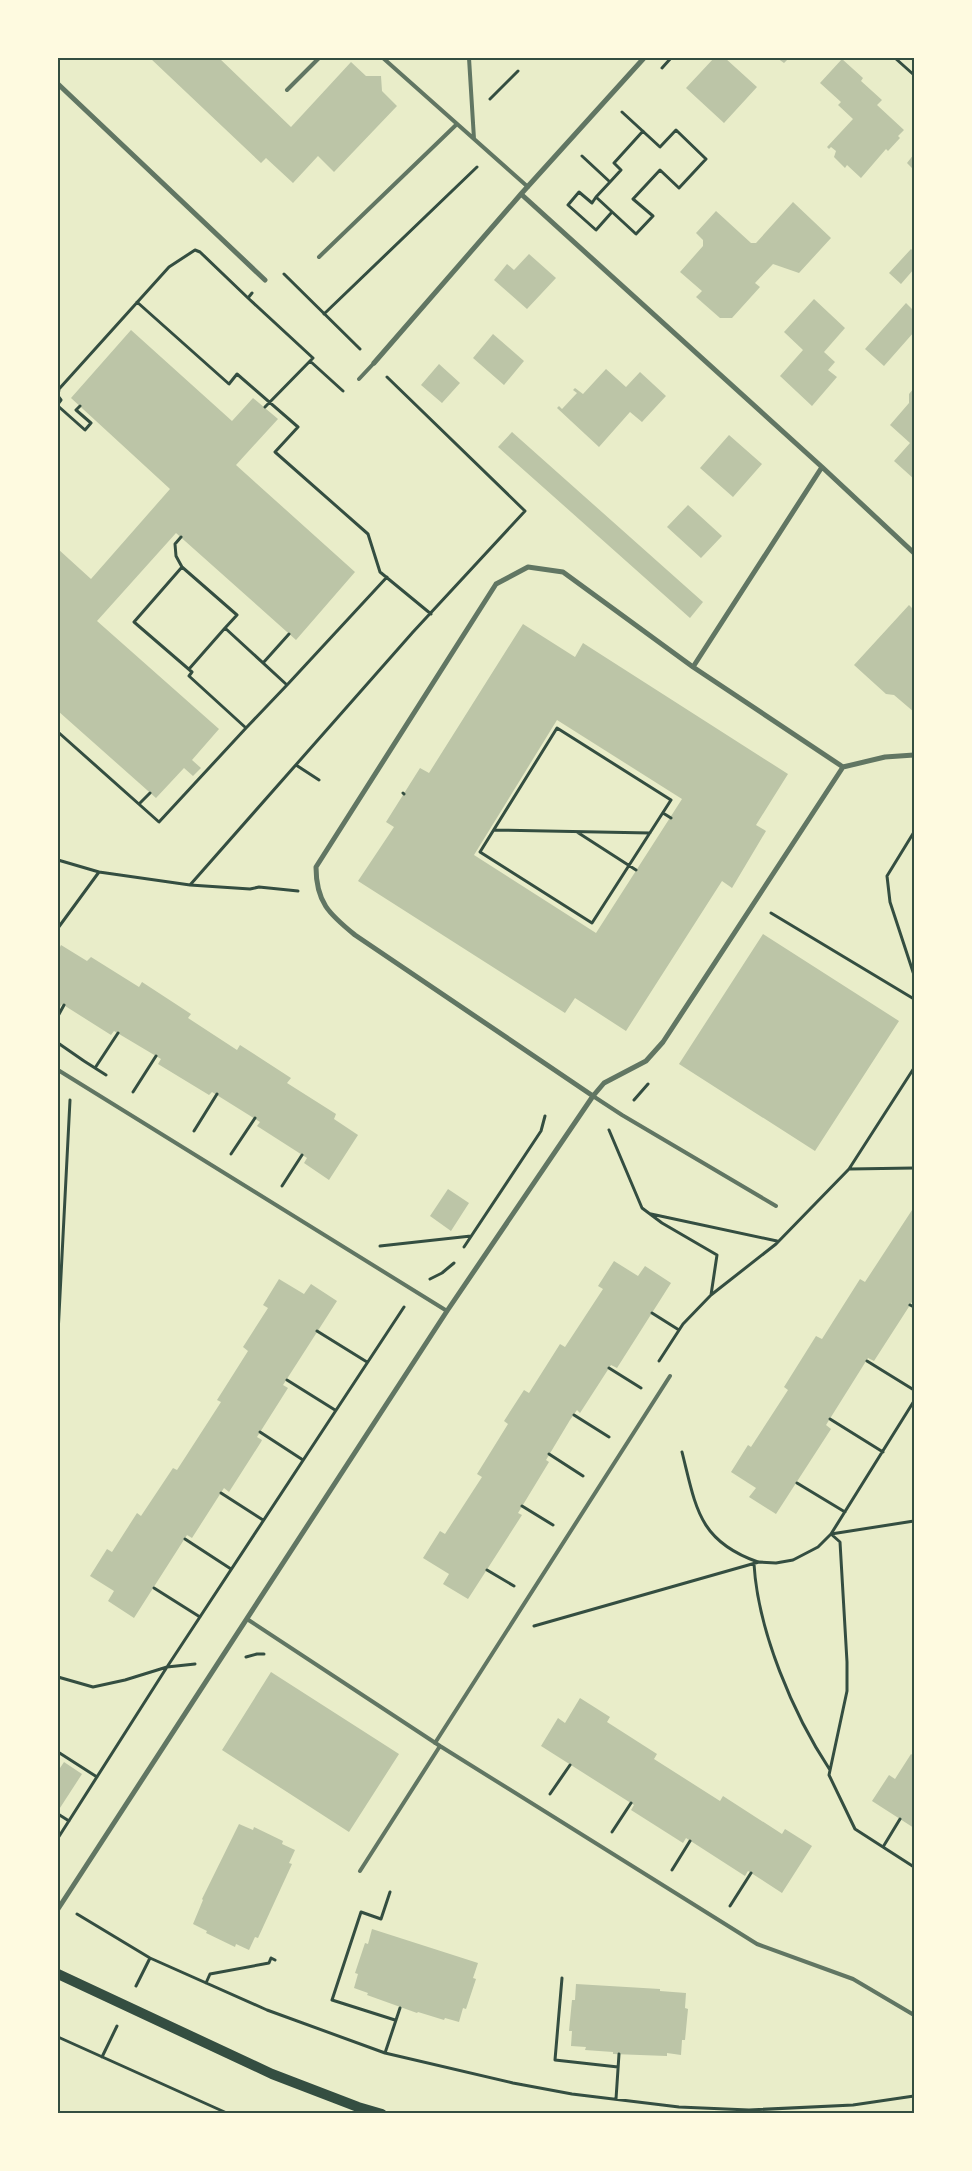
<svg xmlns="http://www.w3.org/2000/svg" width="972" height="2171" viewBox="0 0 972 2171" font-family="'IBM Plex Sans',sans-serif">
<rect width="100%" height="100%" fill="#e9edc9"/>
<path fill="#bcc5a7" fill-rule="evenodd" d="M150 58H219L291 127 351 62 366 76H381L382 91 397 106 334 172 318 156 293 183 266 158 261 163Z
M714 58H725L757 87 724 123 686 88Z
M777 58H789L784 63Z
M842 59 863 78 861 81 882 100 877 105 904 130 898 136 900 138 888 151 886 149 861 178 847 165 845 168 834 157 836 151 831 147 829 149 827 147 853 119 838 105 841 102 820 83Z
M914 154V170L907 163Z
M793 202 831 238 799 273 773 264 755 283 760 287 732 318H720L696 297 702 291 680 272 703 246V240L696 233 716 211 751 243H756Z
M911 249 914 252V269L901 284 889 273Z
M529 254 556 278 527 309 494 280 507 264 514 270Z
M814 299 845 328 824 352 835 362 828 370 837 377 812 406 780 376 803 350 784 332Z
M906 303 914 311V332L884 366 865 349Z
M131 330 232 421 253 398 278 419 236 465 355 572 296 640 176 533 97 621 219 729 192 760 201 768 193 776 184 768 156 798 58 711V549L91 579 170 489 71 398Z
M493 334 524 361 504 385 473 358Z
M439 364 460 383 442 403 421 385Z
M606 369 626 387 640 372 666 396 642 422 630 412 599 447 557 408 559 406 562 409 577 393 573 390 575 388 583 394Z
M914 388V479L894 461 910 443 890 425 909 403V394Z
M512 432 703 602 690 618 498 447Z
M729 435 762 464 733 497 700 468Z
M688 505 722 536 701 558 667 527Z
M909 605 914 610V712L894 695 886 694 854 665Z
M523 624 575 657 583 643 788 774 756 825 766 831 732 888 722 881 626 1031 575 998 565 1013 358 881 394 827 386 822 420 768 429 773ZM557 720 682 799 596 933 474 855Z
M763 934 899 1021 815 1151 679 1064Z
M61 945 87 961 91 957 139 987 142 982 191 1014 188 1018 214 1035 237 1050 240 1045 291 1078 287 1083 336 1114 334 1119 358 1135 329 1180 304 1163 307 1158 257 1126 260 1122 212 1092 209 1095 158 1064 161 1059 114 1031 111 1035 62 1004 59 1008 58 1007V951Z
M448 1189 469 1203 451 1231 430 1216Z
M914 1207V1303L912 1302 874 1361 868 1358 826 1425 831 1429 776 1514 749 1497 756 1488 731 1472 748 1445 751 1447 788 1390 784 1387 816 1336 822 1339 860 1279 865 1282Z
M614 1261 638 1276 645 1266 671 1283 617 1368 611 1365 580 1413 577 1410 570 1420 546 1460 549 1462 518 1513 522 1515 468 1599 443 1584 449 1574 423 1558 440 1531 445 1534 482 1477 477 1474 508 1424 504 1421 524 1390 529 1393 560 1344 565 1347 603 1289 598 1286Z
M279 1279 304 1294 311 1284 337 1301 283 1385 288 1388 257 1437 262 1440 261 1442 229 1492 224 1488 192 1538 187 1535 134 1618 108 1601 114 1591 90 1576 107 1549 112 1552 137 1513 141 1516 173 1468 177 1470 221 1402 217 1400 248 1351 243 1347 268 1308 263 1305Z
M271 1672 399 1754 349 1832 222 1750Z
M580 1698 610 1717 607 1722 657 1754 654 1759 720 1801 723 1796 782 1834 785 1829 812 1846 782 1893 748 1871 745 1876 686 1838 683 1843 631 1810 634 1805 541 1746 558 1718 565 1723Z
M911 1754 914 1756V1828L872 1801 889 1775 895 1779Z
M64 1762 82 1774 58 1811V1771Z
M239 1824 253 1830 254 1827 283 1841 282 1844 295 1850 289 1863 292 1864 258 1938 255 1937 249 1950 236 1944 235 1947 206 1933 207 1931 193 1924 203 1900 202 1899Z
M372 1929 478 1963 473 1978 476 1979 466 2009 463 2008 459 2022 445 2018 444 2020 418 2012 417 2013 367 1995 368 1993 354 1988 358 1974 355 1973 365 1943 368 1944Z
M576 1984 660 1989V1991L686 1993 685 2008 688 2009 685 2040H682L681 2055 667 2053V2056L613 2054V2052L585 2050 586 2047 571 2046 572 2031H569L572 2000H575Z"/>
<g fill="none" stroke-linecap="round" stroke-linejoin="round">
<path stroke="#344e41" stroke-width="3" d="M895 58 914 75
M662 68 671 58
M490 99 518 71
M582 156 610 182 596 197 636 234 653 216 633 199 660 170 679 188 706 159 676 130 660 147 622 112
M610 182 621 170 614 163 643 131
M596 230 568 205 579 192 592 203 596 197
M596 230 612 212
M284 274 360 349
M248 298 313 358 265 407
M137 302 229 384 237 374 298 427 275 452 368 534 380 572 431 614
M324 314 477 167
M310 361 343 391
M58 404 61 400 58 396 59 389 169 267 195 250 200 252 248 298 252 293
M58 406 85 430 91 423 76 410 80 406
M181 537 175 544 176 556 182 567
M263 663 289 634
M189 669 225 628
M246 728 287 685
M557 728 671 800 592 923 480 852Z
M58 732 159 822 246 728 189 676 192 672 134 622 182 567 237 615 225 628 287 685 387 577
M296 765 319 780
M403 793 404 794
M139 804 150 793
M663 813 671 818
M494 830 650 833
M577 832 636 870
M914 832 887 876 890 902 914 975
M58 860 99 872
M190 885 250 889 259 887 298 891
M771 913 914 999
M58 928 99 872 190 885 413 632 525 511 387 377
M58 1016 64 1005
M58 1043 84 1061
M84 1061 106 1075
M95 1068 118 1033
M133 1092 156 1056
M634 1100 648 1084
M609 1130 642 1208 662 1223 717 1255 711 1295
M194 1131 217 1094
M231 1154 255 1118
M850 1169 914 1168
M282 1186 302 1155
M651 1214 777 1241
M380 1246 471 1236
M464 1247 541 1131 545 1116
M430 1279 442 1273 454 1263
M910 1305 914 1307
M652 1313 679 1330
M317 1331 367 1362
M58 1334 70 1100
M659 1361 683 1324 711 1295 776 1244 849 1169 914 1068
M867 1361 914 1390
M609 1368 641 1388
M287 1380 335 1410
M914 1401 831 1534 840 1542 847 1662V1691L829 1775 855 1829 914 1867
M574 1415 609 1437
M830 1419 883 1452
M260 1432 303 1460
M682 1452C696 1507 698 1541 758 1562
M549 1454 583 1476
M797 1483 845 1512
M221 1493 263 1520
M522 1506 553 1525
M185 1539 231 1569
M754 1564C758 1631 793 1714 830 1770
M487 1570 514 1586
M154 1588 200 1617
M534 1626 759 1562 776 1563 793 1560 818 1547 831 1534 914 1521
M246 1657 257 1654H264
M58 1677 93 1687 125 1680 167 1667 404 1307
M58 1752 97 1777
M550 1794 570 1765
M58 1814 69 1821
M612 1832 631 1803
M58 1838 167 1667 195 1664
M883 1847 900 1819
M672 1870 690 1841
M390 1892 381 1919 361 1912 332 2000 395 2020
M730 1906 751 1873
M77 1914 150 1958 267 2010 385 2053 513 2083 572 2094 679 2107 749 2110 853 2105 914 2096
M562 1978 555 2060 618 2067
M206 1983 210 1974 269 1963 271 1958 275 1960
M136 1986 150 1958
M58 2037 229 2114
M385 2053 400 2008
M102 2057 117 2026
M616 2099 619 2054"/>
<path stroke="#617663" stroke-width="4" d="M383 58 528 187
M469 58 474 139
M287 90 319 58
M319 257 457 124
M359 379 374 363
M58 1070 447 1311
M593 1096 622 1115 776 1206
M247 1619 440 1746 757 1944 853 1979 914 2015
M435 1743 670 1376
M360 1871 440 1746"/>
<path stroke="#617663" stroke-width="5" d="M58 84 265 280
M521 194 822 467 693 667
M374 363 521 194 644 58
M822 467 914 553
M593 1096 355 935C329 914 316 902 316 867L496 584 528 567 563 572 693 667 843 767 885 757 914 755
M58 1909 447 1311 593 1096 604 1083 646 1061 663 1042 843 767"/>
<path stroke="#344e41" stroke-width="10" d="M58 1974 272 2074 358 2107 382 2114"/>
</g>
<rect width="972" height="2171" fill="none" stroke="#fefae0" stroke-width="118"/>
<rect x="59" y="59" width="854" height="2053" fill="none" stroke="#344e41" stroke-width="2"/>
</svg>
